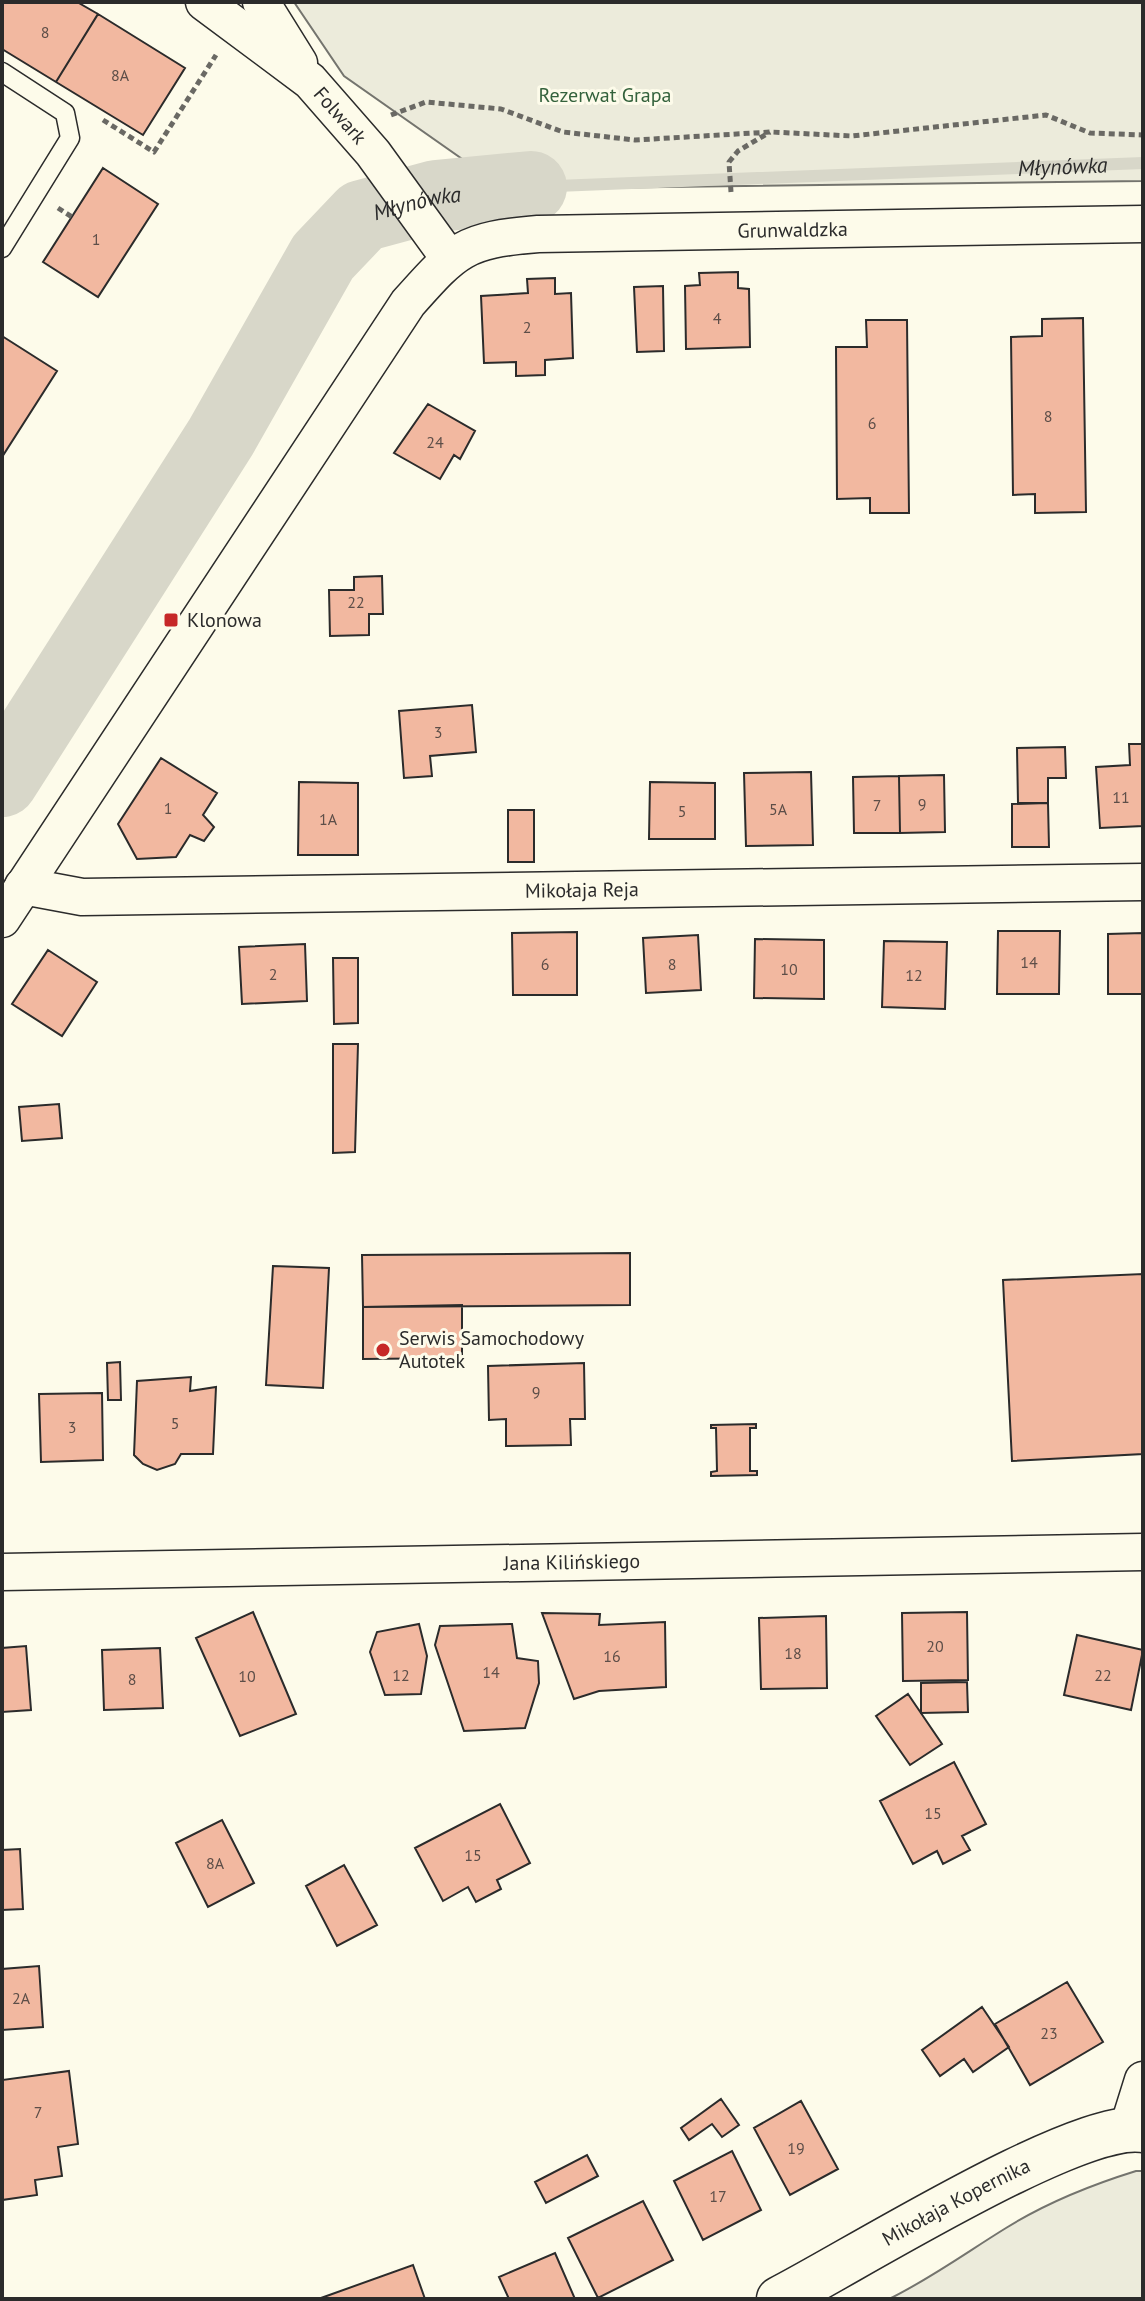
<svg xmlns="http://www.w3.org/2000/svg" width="1145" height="2301" viewBox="0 0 1145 2301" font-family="'PT Sans',sans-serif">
<rect width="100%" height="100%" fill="#fdfbea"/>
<path fill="#ecebdb" stroke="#74746e" stroke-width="2" d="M294 2H1143V181L505 189 344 76Z
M1136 2171H1143V2299H889C930 2279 967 2252 1006 2228 1046 2203 1091 2185 1136 2171Z"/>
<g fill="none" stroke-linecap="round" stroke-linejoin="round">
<path stroke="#d8d7c9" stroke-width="12" id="s1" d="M531 187 1143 163"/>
<path stroke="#d8d7c9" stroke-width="72" id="s2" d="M2 781 221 437 323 257 362 216 436 196 531 187"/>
</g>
<path fill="#f2b8a0" stroke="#2b2b2b" stroke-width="2" d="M2 2H77L98 14 56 82 2 49Z
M98 14 185 68 143 135 56 82Z
M103 168 158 204 98 297 43 262Z
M738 272V288L749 289 750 347 686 349 685 286 700 285 699 273Z
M555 278V294L571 293 573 358 545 360V375L516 376V362L484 363 481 296 528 293 527 279Z
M663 286 664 351 637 352 634 287Z
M1083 318 1086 512 1035 513V494L1013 495 1011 337 1042 336V319Z
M866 320H907L909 513H870V498L837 499 836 347H867Z
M2 336 57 371 2 457Z
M428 404 475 431 460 459 454 455 440 479 394 453Z
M382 576 383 614H369V635L330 636 329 590H354V577Z
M472 705 476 752 430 756 432 776 404 778 399 711Z
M1129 744H1143V826L1100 828 1096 767 1130 765Z
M1065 747 1066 778H1048V803H1018L1017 748Z
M161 758 217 793 203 815 214 827 204 841 190 835 176 857 137 859 118 824Z
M811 772 813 845 746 846 744 773Z
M944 775 945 832 900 833 899 776Z
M899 776 900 833H854L853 777Z
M299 782 358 783V855H298Z
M650 782 715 783V839H649Z
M1048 803 1049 847H1012V804Z
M508 810H534V862H508Z
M998 931H1060L1059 994H997Z
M577 932V995H513L512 933Z
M1143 933V994H1108V934Z
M698 935 701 990 646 993 643 938Z
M755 939 824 940V999L754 998Z
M884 941 947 942 945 1009 882 1007Z
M305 944 307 1001 242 1004 239 947Z
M48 950 97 982 62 1036 12 1004Z
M333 958H358V1023L334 1024Z
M333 1044H358L355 1152 333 1153Z
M59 1104 62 1138 22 1141 19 1107Z
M630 1253V1305L363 1307 362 1255Z
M273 1266 329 1268 323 1388 266 1385Z
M1143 1274V1454L1012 1461 1003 1280Z
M462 1305V1358L363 1359V1307Z
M120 1362 121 1400H108L107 1363Z
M584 1363 585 1419H570L571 1445 506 1446V1419L489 1420 488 1366Z
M191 1377 190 1391 216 1387 213 1454H181L175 1464 157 1470 143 1464 134 1455 137 1381Z
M102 1393 103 1460 41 1462 39 1394Z
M756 1424V1428H750V1471H757V1475L711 1476V1472L717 1471 716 1428H711V1425Z
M253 1612 296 1714 240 1736 196 1638Z
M967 1612 968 1680 903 1681 902 1613Z
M542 1613 600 1614 599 1625 665 1622 666 1687 599 1691 574 1699Z
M826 1616 827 1688 761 1689 759 1618Z
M419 1624 427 1656 421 1694 385 1695 370 1652 377 1632Z
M512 1624 517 1658 538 1661 539 1683 525 1728 464 1731 435 1645 440 1626Z
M1077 1635 1143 1650 1131 1710 1064 1695Z
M26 1646 31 1710 2 1712V1648Z
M160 1648 163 1708 104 1710 102 1650Z
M967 1682 968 1712 921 1713V1683Z
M908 1694 942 1744 910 1765 876 1716Z
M954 1762 986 1824 962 1836 970 1850 943 1864 937 1851 913 1864 880 1801Z
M500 1804 530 1863 497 1880 501 1889 476 1902 468 1887 443 1901 415 1848Z
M222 1820 254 1883 208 1907 176 1843Z
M20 1849 23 1909 2 1910V1850Z
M344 1865 377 1925 337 1946 306 1886Z
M39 1966 43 2027 2 2030V1969Z
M1067 1982 1103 2042 1030 2085 995 2024Z
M982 2007 1009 2047 973 2072 964 2059 940 2076 922 2050Z
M69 2071 78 2144 58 2147 62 2176 35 2180 37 2195 2 2200V2080Z
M721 2099 739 2125 722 2137 712 2124 689 2140 681 2128Z
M801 2101 838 2169 790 2195 754 2128Z
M732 2151 761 2210 703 2240 674 2181Z
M587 2155 598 2176 546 2203 535 2182Z
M643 2201 673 2260 598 2298 568 2238Z
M555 2253 575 2299H509L499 2277Z
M413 2265 425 2299H322L321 2298Z"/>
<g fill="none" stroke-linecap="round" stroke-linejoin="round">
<defs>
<path id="service" d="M2 72 65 113 70 138 2 248"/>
<g id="minor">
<path id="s3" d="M204 2 310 81 373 153 449 258"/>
<path d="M261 2 299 63"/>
<path id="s4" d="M23 886 82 897 1143 882"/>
<path id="s5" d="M2 919 408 303C456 249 464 240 538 234L1143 224"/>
<path id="s6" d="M2 1572 1143 1552"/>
<path d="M1128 2128 1143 2080"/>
</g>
<g id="primary">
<path id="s7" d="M779 2299C850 2263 1076 2120 1143 2130"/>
</g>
</defs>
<use href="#service" stroke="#2b2b2b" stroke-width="21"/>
<use href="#minor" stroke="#2b2b2b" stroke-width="39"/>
<use href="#primary" stroke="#2b2b2b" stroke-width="47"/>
<path stroke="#6a6964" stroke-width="5" stroke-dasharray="6 4" stroke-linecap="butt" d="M391 115 426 102 501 109 563 132 635 140 771 132 852 136 1046 115 1090 133 1143 135
M103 120 154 152 216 55
M731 192 729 162 738 151 770 132
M58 208 72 217"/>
<use href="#service" stroke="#fdfbea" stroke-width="18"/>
<use href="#minor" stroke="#fdfbea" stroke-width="36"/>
<use href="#primary" stroke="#fdfbea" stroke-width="44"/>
</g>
<g fill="#c62828" stroke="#fdfbea" stroke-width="3">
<rect x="163" y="612" width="16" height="16" rx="4"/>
<circle cx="383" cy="1350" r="8"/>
</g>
<g text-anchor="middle" stroke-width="6" stroke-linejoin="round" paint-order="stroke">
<g font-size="16" fill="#5d4e48">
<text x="45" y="38">8</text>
<text x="120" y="81">8A</text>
<text x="96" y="245">1</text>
<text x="717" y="324">4</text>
<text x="527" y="333">2</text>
<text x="1048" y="422">8</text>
<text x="872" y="429">6</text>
<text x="435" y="448">24</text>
<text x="356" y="608">22</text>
<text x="438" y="738">3</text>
<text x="1121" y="803">11</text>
<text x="922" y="810">9</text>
<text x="877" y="811">7</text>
<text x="168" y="814">1</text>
<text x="778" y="815">5A</text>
<text x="682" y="817">5</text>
<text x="328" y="825">1A</text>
<text x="1029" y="968">14</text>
<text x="545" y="970">6</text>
<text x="672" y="970">8</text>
<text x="789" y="975">10</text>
<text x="273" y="980">2</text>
<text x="914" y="981">12</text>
<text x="536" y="1398">9</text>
<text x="175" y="1429">5</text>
<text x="72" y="1433">3</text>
<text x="935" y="1652">20</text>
<text x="793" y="1659">18</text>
<text x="612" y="1662">16</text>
<text x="491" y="1678">14</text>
<text x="401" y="1681">12</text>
<text x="1103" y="1681">22</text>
<text x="247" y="1682">10</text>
<text x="132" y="1685">8</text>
<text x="933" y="1819">15</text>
<text x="473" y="1861">15</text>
<text x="215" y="1869">8A</text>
<text x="21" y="2004">2A</text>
<text x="1049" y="2039">23</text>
<text x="38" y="2118">7</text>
<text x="796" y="2154">19</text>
<text x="718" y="2202">17</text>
</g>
<g font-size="20" fill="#34623c" stroke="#fdfbea">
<text x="605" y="102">Rezerwat Grapa</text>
</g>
<g font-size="20" fill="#2b2b2b" stroke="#fdfbea">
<text dy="7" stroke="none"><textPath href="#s3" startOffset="178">Folwark</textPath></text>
<text dy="7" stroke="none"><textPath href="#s5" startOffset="1146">Grunwaldzka</textPath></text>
<text dy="7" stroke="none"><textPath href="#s4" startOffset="560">Mikołaja Reja</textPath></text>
<text dy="7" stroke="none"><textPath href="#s6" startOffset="570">Jana Kilińskiego</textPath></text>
<text dy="7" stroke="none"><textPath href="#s7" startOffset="202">Mikołaja Kopernika</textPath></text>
</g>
<g font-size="20" fill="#2b2b2b" stroke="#fdfbea" text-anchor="start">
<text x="187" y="627">Klonowa</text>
<text x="399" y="1345">Serwis Samochodowy<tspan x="399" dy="23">Autotek</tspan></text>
</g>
<g font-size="22" font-style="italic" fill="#2b2b2b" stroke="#fdfbea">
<text dy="8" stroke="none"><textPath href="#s1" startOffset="532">Młynówka</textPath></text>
<text dy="8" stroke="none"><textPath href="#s2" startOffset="728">Młynówka</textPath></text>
</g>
</g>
<rect width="1145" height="2301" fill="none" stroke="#2b2b2b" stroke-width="8"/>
</svg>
